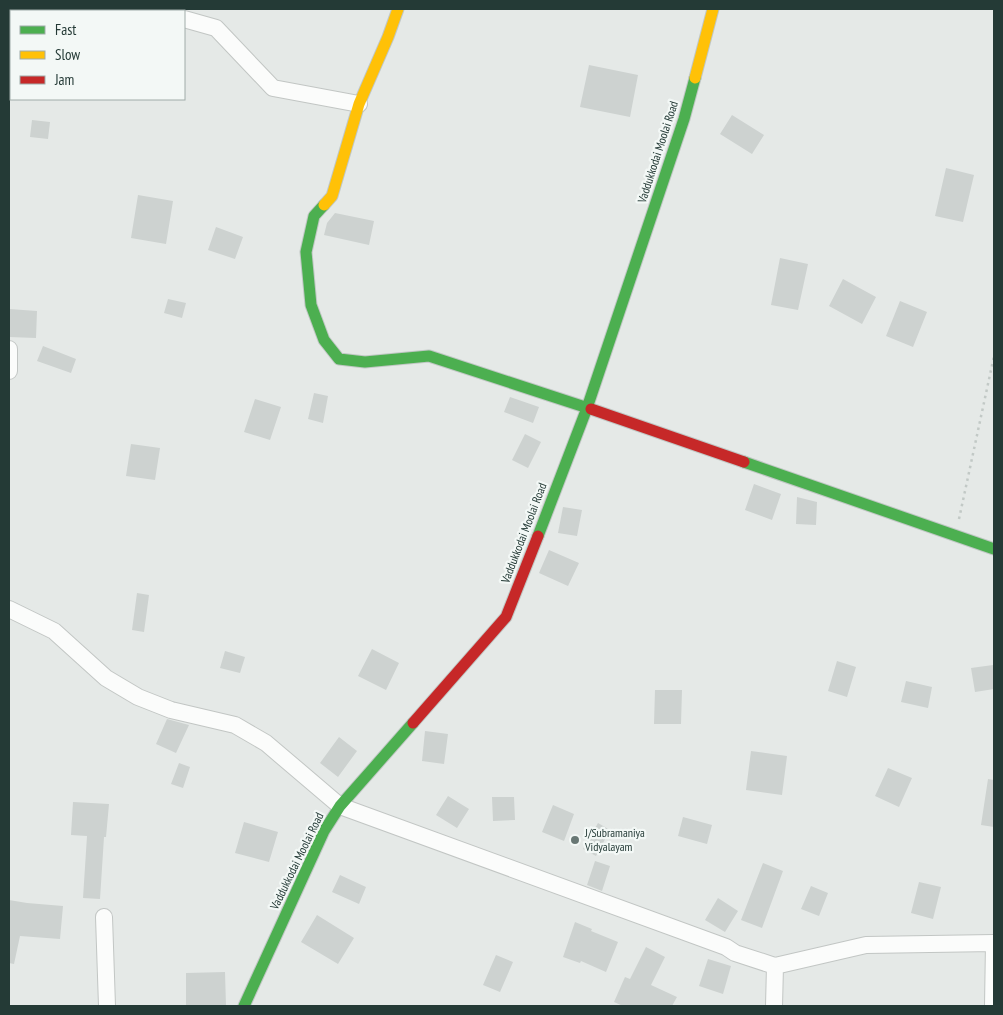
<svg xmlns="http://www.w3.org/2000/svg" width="1003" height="1015" viewBox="0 0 1003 1015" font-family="'PT Sans Narrow',sans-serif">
<rect width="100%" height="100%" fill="#e5e9e7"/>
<path fill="#cdd2d0" d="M589 65 638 75 630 117 580 107Z
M732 115 764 135 752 154 720 134Z
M32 120 50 122 48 139 30 137Z
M946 168 974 175 963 222 935 216Z
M138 195 173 201 166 244 131 238Z
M335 213 374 221 369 245 324 235 327 223Z
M216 227 243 237 235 259 208 250Z
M780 258 808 264 798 310 771 305Z
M843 279 876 297 862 324 829 306Z
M168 299 186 303 182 318 164 313Z
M900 301 927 312 913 347 886 336Z
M9 309 37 311 36 338 9 337Z
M43 346 76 359 71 373 37 361Z
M314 393 328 396 323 423 308 419Z
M510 397 539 407 533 423 504 412Z
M255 399 281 407 270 440 244 432Z
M525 434 541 442 528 468 512 460Z
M131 444 160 448 155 480 126 476Z
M754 484 781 494 772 520 745 510Z
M797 497 817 502 816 525 796 524Z
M563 507 582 510 577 536 558 533Z
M549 550 579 563 568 586 539 573Z
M137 593 149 595 144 632 132 630Z
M372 649 399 663 386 690 358 676Z
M225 651 245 657 240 673 220 668Z
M837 661 856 667 847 697 828 691Z
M993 665 994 689 975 692 971 668Z
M906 681 932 687 928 708 901 702Z
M655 690H682L681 724H654Z
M167 719 189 725 176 753 156 744Z
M425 731 448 734 444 764 422 761Z
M339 737 357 751 338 777 320 763Z
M751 751 787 756 782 795 746 790Z
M179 763 190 767 183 788 171 784Z
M888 768 912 778 899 807 875 796Z
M988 779 994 780V827L981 825Z
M448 796 469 809 457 828 436 815Z
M492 797H514L515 820 493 821Z
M73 802 109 804 106 837H104L100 899 83 898 87 836 71 835Z
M553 805 574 814 564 841 542 832Z
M683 817 712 825 707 844 678 836Z
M244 822 278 832 269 862 235 853Z
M598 823 610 830 596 856 583 849Z
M595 861 610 866 602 891 587 885Z
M763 863 783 871 762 928 741 920Z
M340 875 366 887 359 904 332 892Z
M919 882 941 887 933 919 911 913Z
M811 886 828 893 819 916 801 909Z
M718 898 738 911 725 932 705 920Z
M9 900 27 903 63 906 60 939 20 936 14 964 9 963Z
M317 915 354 938 338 964 301 942Z
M575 922 592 929 591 931 618 942 606 972 581 961 580 963 563 957Z
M646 947 665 957 651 985 677 997 672 1006H623L614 1002 625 977 630 979Z
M496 955 513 962 500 992 483 985Z
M708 959 731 966 723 994 699 986Z
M225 972 226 1006H186V973Z"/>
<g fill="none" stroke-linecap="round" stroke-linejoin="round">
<defs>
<path id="street" d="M146 9 155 11
M184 19 216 28 273 88 359 104
M9 349V371
M9 609 54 631 106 678 138 697 171 710 235 725 266 743 340 806 726 947 735 953 775 966 774 1006
M104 917 107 1006
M775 966 866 945 994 943 993 1006"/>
<path id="fast" d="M324 205 314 216 306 252 311 305 324 340 339 359 365 362 429 356 591 409
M744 462 994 549
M538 536 587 408 684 119 695 78
M244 1006 324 831 340 806 413 723"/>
<path id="slow" d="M695 78 713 9
M324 205 332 196 359 104 388 37 398 9"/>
<path id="jam" d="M591 409 744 462
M413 723 506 617 538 536"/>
</defs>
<use href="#street" stroke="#c2c6c4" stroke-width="18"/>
<use href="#fast" stroke="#c0c7c4" stroke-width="13"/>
<use href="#slow" stroke="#c0c7c4" stroke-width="13"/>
<use href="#jam" stroke="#c0c7c4" stroke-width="13"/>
<path stroke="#c2c9c6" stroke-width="2.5" stroke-dasharray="2.5 4" stroke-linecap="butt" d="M959 519 994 356"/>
<use href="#street" stroke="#fbfcfb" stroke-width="16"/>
<use href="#fast" stroke="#4caf50" stroke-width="11"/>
<use href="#slow" stroke="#ffc107" stroke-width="11"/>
<use href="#jam" stroke="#c62828" stroke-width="11"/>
</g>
<circle fill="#687774" stroke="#f3f8f6" stroke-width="2" cx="575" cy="840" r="5"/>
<g text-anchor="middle" stroke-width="4.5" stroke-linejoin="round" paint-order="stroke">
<g font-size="12" fill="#243a36" stroke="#f3f8f6">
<text transform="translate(658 152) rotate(-72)" y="4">Vaddukkodai Moolai Road</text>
<text transform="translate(524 533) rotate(-69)" y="4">Vaddukkodai Moolai Road</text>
<text transform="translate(297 861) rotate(-64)" y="4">Vaddukkodai Moolai Road</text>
</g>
<g font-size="12" fill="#243a36" stroke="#f3f8f6" text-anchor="start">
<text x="585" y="837">J/Subramaniya<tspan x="585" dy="14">Vidyalayam</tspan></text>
</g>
</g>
<rect width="1003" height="1015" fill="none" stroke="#243a36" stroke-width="20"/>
<rect x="10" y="10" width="175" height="90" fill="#f3f8f6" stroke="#a0aca9"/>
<rect x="20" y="26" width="25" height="8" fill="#4caf50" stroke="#a0aca9"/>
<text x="55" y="35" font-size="15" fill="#243a36">Fast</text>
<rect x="20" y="51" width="25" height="8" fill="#ffc107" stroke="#a0aca9"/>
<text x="55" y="60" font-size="15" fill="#243a36">Slow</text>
<rect x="20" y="76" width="25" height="8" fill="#c62828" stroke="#a0aca9"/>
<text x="55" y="85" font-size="15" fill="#243a36">Jam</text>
</svg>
